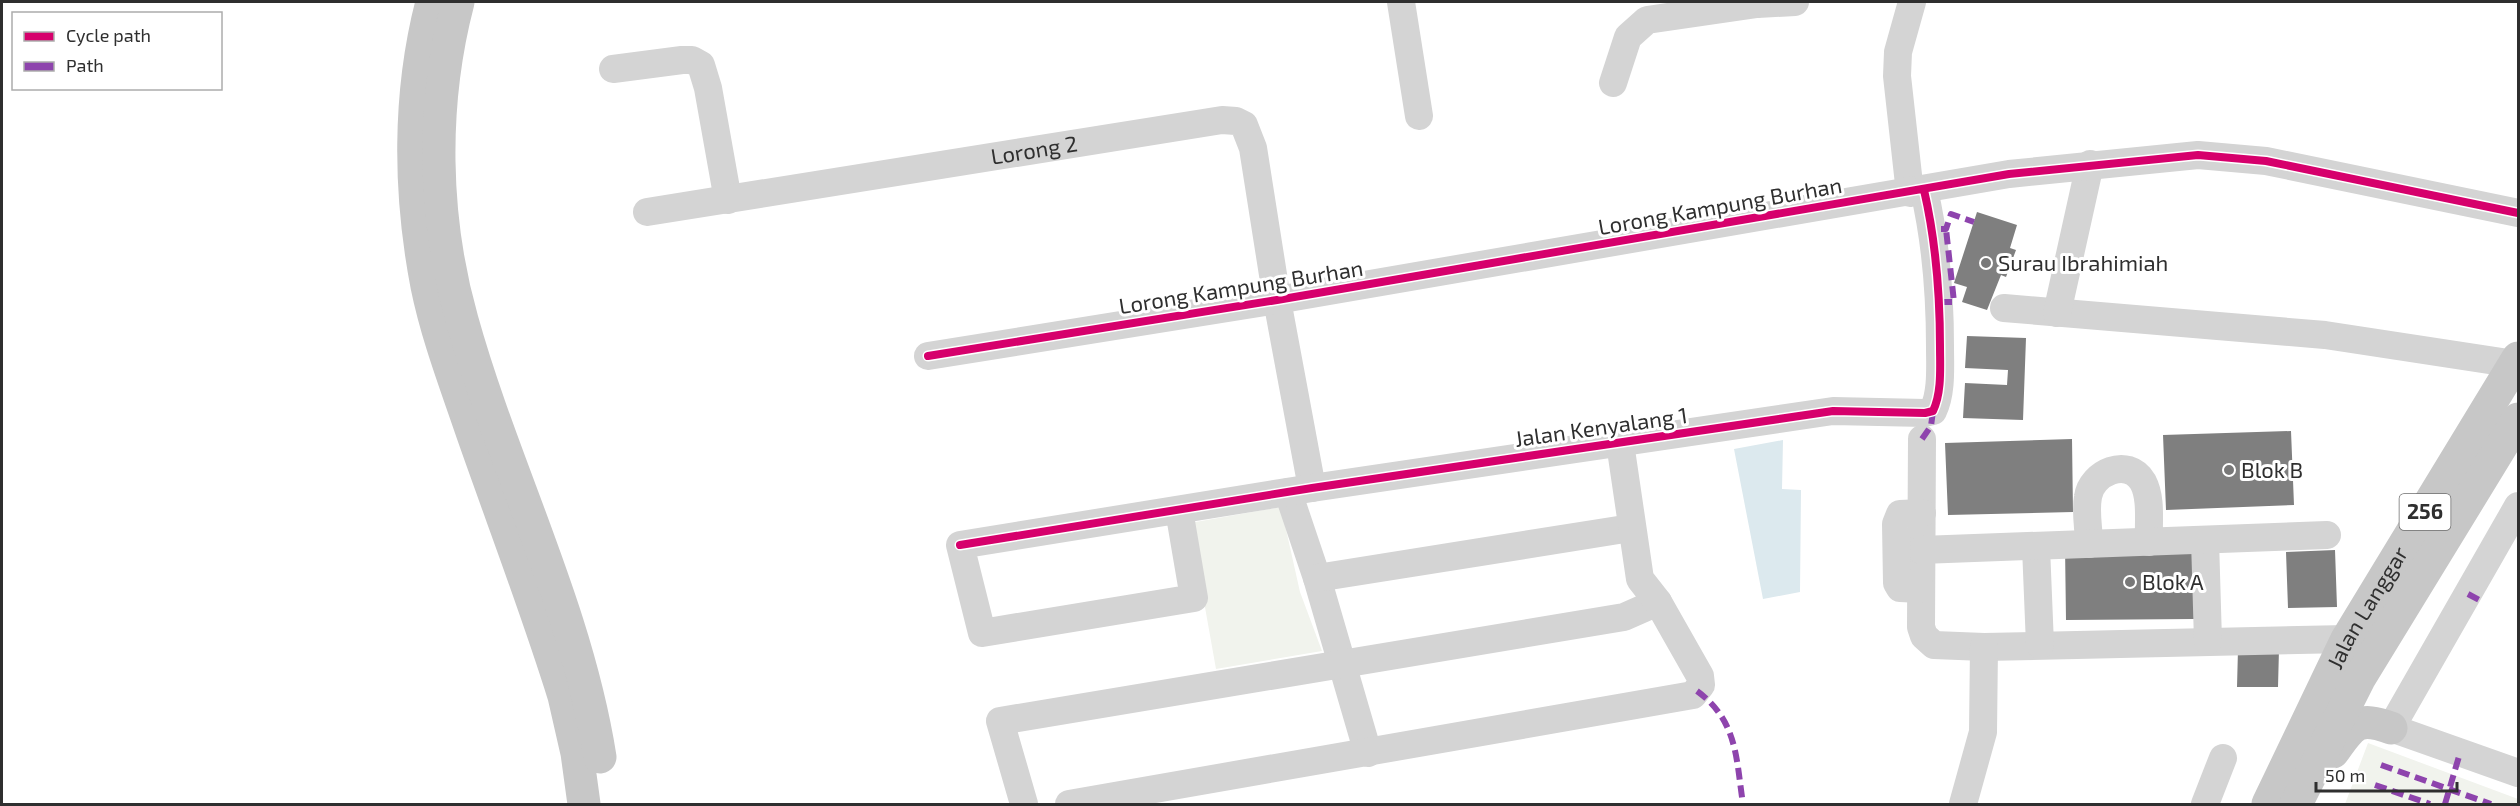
<svg xmlns="http://www.w3.org/2000/svg" width="2520" height="806" viewBox="0 0 2520 806" font-family="'Exo 2',sans-serif">
<rect width="100%" height="100%" fill="#fff"/>
<path fill="#f1f3ed" d="M1281 507 1300 592 1322 651 1216 669 1190 523Z
M2368 743 2518 799V804H2345Z"/>
<path fill="#dce9ee" d="M1783 440 1782 489 1801 490 1800 592 1763 599 1734 449Z"/>
<path fill="#7f7f7f" d="M1977 212 2017 225 2010 248 2016 250 2006 277 2001 275 1987 310 1962 302 1967 287 1954 283Z
M1967 336 2026 338 2023 420 1963 418 1965 383 2007 385 2008 370 1965 368Z
M2291 431 2294 505 2166 510 2163 435Z
M2072 439 2073 512 1948 515 1945 443Z
M2193 545 2194 619 2066 620 2065 546Z
M2335 550 2337 607 2288 608 2286 552Z
M2238 649H2279L2278 687H2237Z"/>
<g fill="none" stroke-linecap="round" stroke-linejoin="round">
<g stroke="#d4d4d4" stroke-width="28">
<path d="M1401 2 1419 116"/>
<path d="M1757 2V4L1795 2"/>
<path d="M613 69 682 60H692L701 65 708 88 728 200"/>
<path d="M1613 83 1628 37 1647 20 1757 4"/>
<path d="M1910 193 1897 76 1898 52 1912 2"/>
<path id="s1" d="M647 212 1222 120 1236 121 1244 125 1253 148 1277 300 1312 488"/>
<path d="M2004 308 2325 335 2515 364"/>
<path d="M2057 313 2090 164"/>
<path d="M928 356 1277 300 2009 174 2198 155 2266 161 2518 213"/>
<path d="M1922 439 1921 627 1924 636 1934 645 1984 647 2347 639"/>
<path d="M1288 492 1317 578 1368 753"/>
<path d="M2518 506 2391 728 2518 773"/>
<path d="M1179 510 1194 598 982 633 960 545 1312 488 1833 411 1925 413 1933 411C1942 392 1940 367 1940 347 1940 293 1936 242 1924 190"/>
<path d="M2205 540 2208 641"/>
<path d="M2089 544C2089 529 2085 512 2088 497 2091 473 2128 456 2143 482 2152 499 2148 523 2149 542"/>
<path d="M2036 547 2040 645"/>
<path d="M1921 550 2327 535"/>
<path d="M1317 578 1631 528"/>
<path d="M1921 589 1900 588 1897 583 1896 524 1900 514 1922 513"/>
<path d="M1024 804 1000 721 1624 617 1658 602"/>
<path d="M1069 804 1693 695 1701 685 1700 676 1658 602 1640 579 1620 443"/>
<path d="M1963 804 1983 732 1984 647"/>
<path d="M2205 804 2223 758"/>
</g>
<g stroke="#c7c7c7" stroke-width="33">
<path d="M432 2C408 94 409 193 427 286 437 335 455 382 471 429 502 518 536 606 564 696L577 753 584 804"/>
<path d="M458 2C431 105 433 218 462 320 503 467 576 605 600 757"/>
<path d="M2333 752C2353 724 2357 716 2391 728"/>
<path id="s2" d="M2268 804 2347 639 2518 358"/>
<path d="M2296 804 2359 679 2518 419"/>
</g>
<path stroke="#8e44ad" stroke-width="6" stroke-dasharray="12 6" stroke-linecap="butt" d="M1941 229H1946L1951 214 1974 222
M1940 302H1954L1946 229
M1922 439 1931 426 1933 411
M2468 594 2483 602
M1697 691C1738 721 1736 759 1743 804
M2381 765 2491 804
M2375 785 2430 804
M2445 804 2460 753"/>
<defs>
<path id="cycleway" d="M928 356 1277 300 2009 174 2198 155 2266 161 2518 213
M960 545 1312 488 1833 411 1925 413 1933 411C1942 392 1940 367 1940 347 1940 293 1936 242 1924 190"/>
</defs>
<use href="#cycleway" stroke="#fff" stroke-width="11"/>
<use href="#cycleway" stroke="#d6006c" stroke-width="8"/>
</g>
<g fill="#787878" stroke="#fff" stroke-width="2">
<circle cx="1986" cy="263" r="6"/>
<circle cx="2229" cy="470" r="6"/>
<circle cx="2130" cy="582" r="6"/>
</g>
<g text-anchor="middle" stroke-width="6" stroke-linejoin="round" paint-order="stroke">
<rect fill="#fff" stroke="#6d6d6d" stroke-width="1.5" x="2399.5" y="494" width="51" height="36" rx="4.5"/>
<g font-size="21" font-weight="bold" fill="#2f2f2f">
<text x="2425" y="519">256</text>
</g>
<g font-size="22" fill="#2f2f2f" stroke="#fff">
<text dy="8" stroke="none"><textPath href="#s1" startOffset="392">Lorong 2</textPath></text>
<text transform="translate(1720 206) rotate(-10)" y="8">Lorong Kampung Burhan</text>
<text transform="translate(1241 287) rotate(-9)" y="8">Lorong Kampung Burhan</text>
<text transform="translate(1601 427) rotate(-8)" y="8">Jalan Kenyalang 1</text>
<text dy="8" stroke="none"><textPath href="#s2" startOffset="220">Jalan Langgar</textPath></text>
</g>
<g font-size="22" fill="#2f2f2f" stroke="#fff" text-anchor="start">
<text x="1998" y="271">Surau Ibrahimiah</text>
<text x="2241" y="478">Blok B</text>
<text x="2142" y="590">Blok A</text>
</g>
</g>
<rect width="2520" height="806" fill="none" stroke="#2f2f2f" stroke-width="6"/>
<rect x="12" y="12" width="210" height="78" fill="#ffffff" stroke="#acacac" stroke-width="1.5"/>
<rect x="24" y="32" width="30" height="9" fill="#d6006c" stroke="#acacac" stroke-width="1.5"/>
<text x="66" y="42" font-size="18" fill="#2f2f2f">Cycle path</text>
<rect x="24" y="62" width="30" height="9" fill="#8e44ad" stroke="#acacac" stroke-width="1.5"/>
<text x="66" y="72" font-size="18" fill="#2f2f2f">Path</text>
<path d="M2316 782v9h141v-9" fill="none" stroke="#2f2f2f" stroke-width="3"/>
<text x="2325" y="782" font-size="18" fill="#2f2f2f" stroke="#ffffff" stroke-width="4.5" paint-order="stroke">50 m</text>
</svg>
